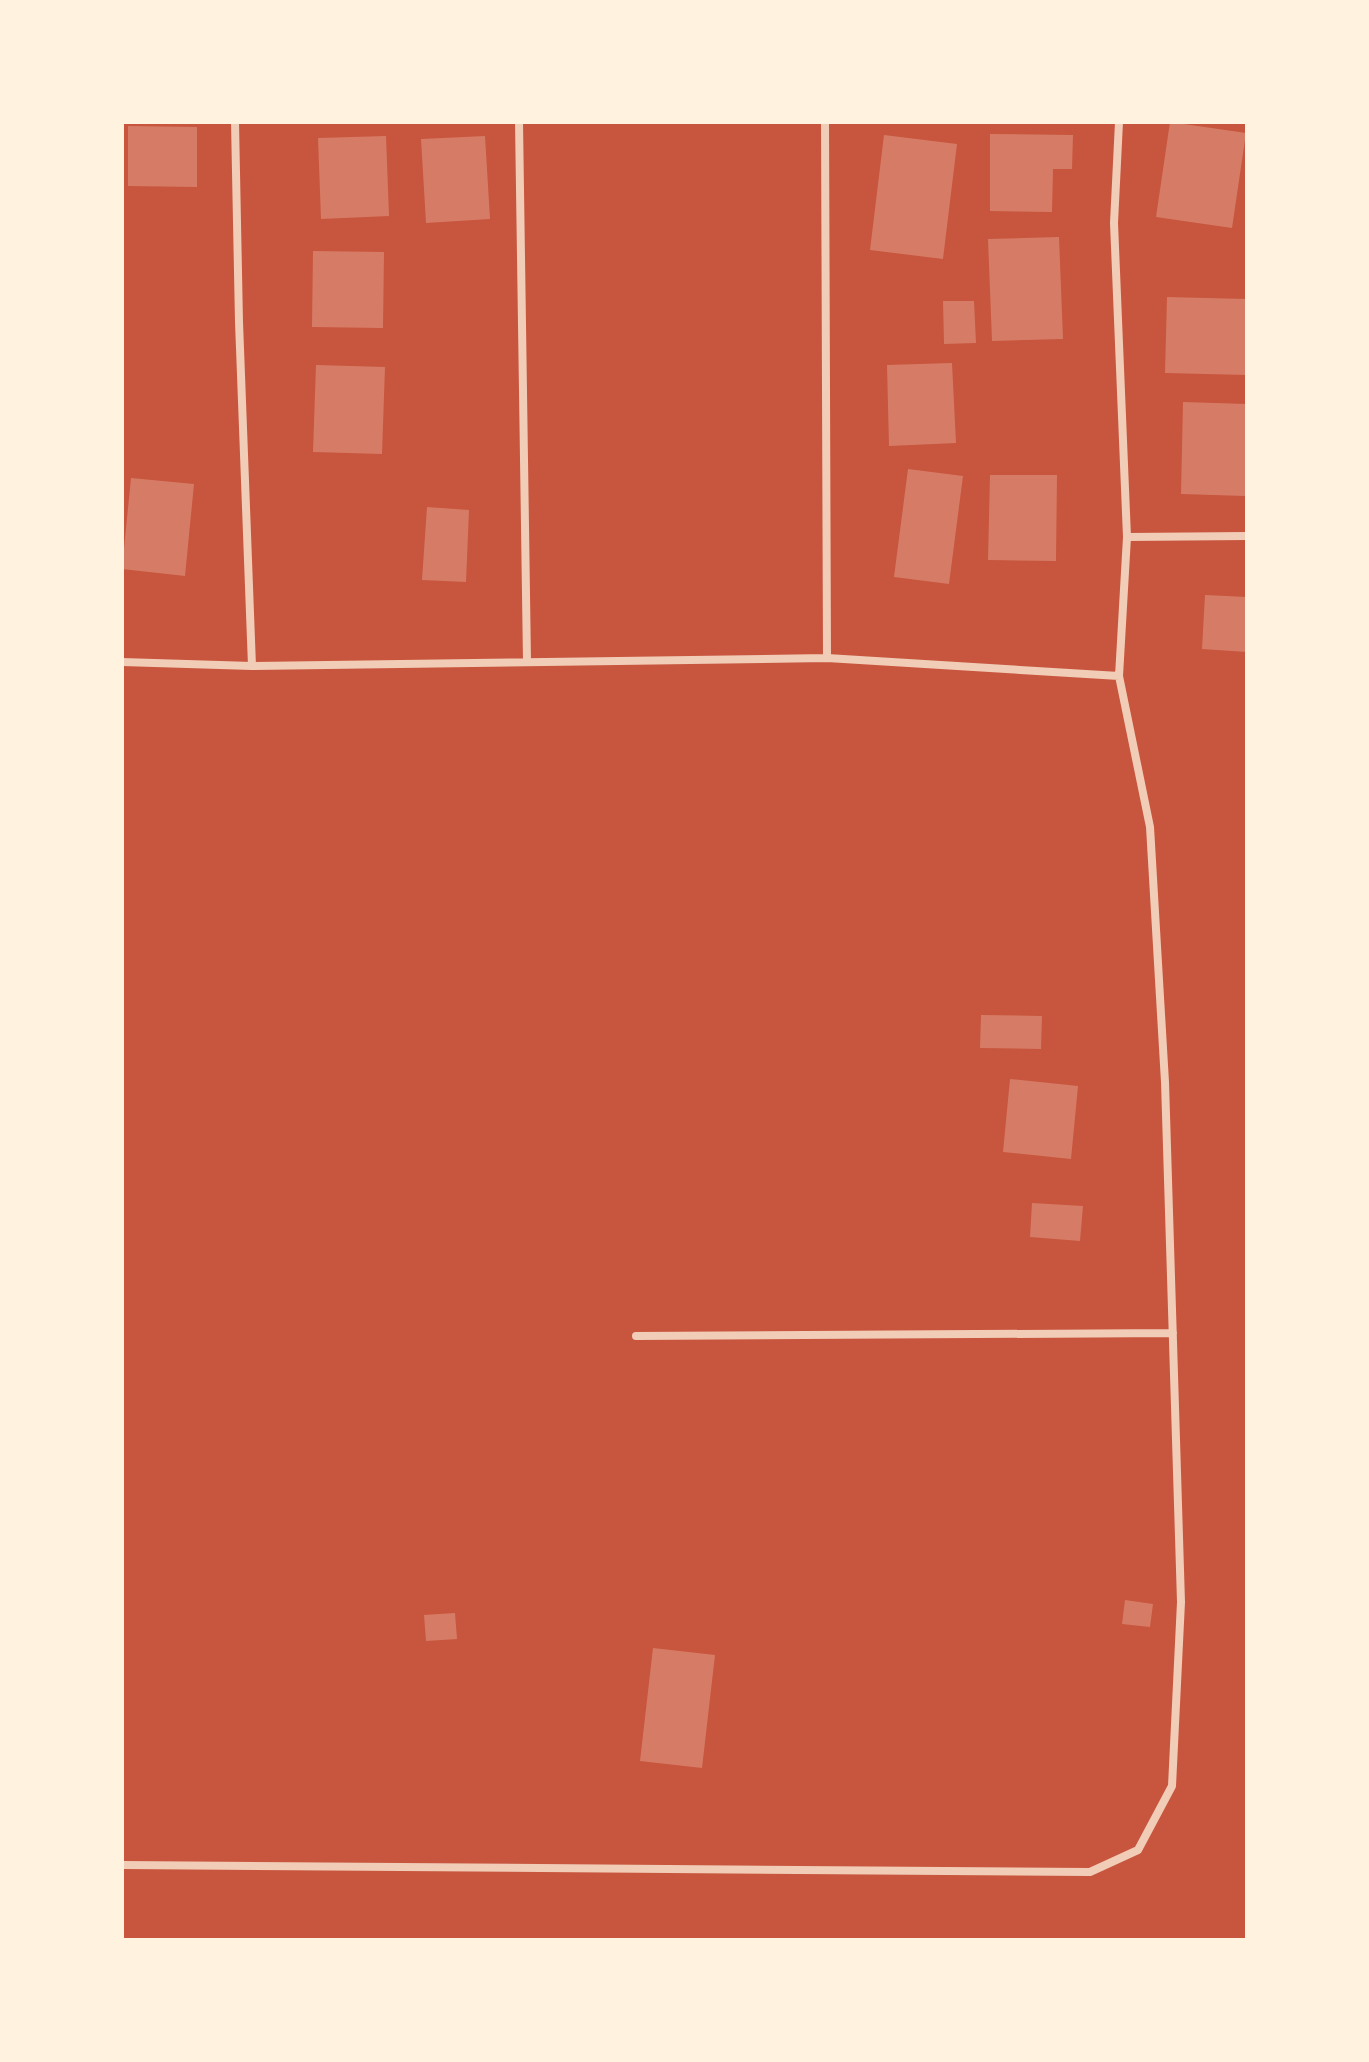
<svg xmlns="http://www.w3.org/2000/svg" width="1369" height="2062" viewBox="0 0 1369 2062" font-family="'Fira Sans Condensed',sans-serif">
<rect width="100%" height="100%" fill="#c8553d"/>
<path fill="#d67c66" d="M1170 122 1246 133 1232 228 1156 217Z
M128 126 197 127V187L128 186Z
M990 134 1073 135 1072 169H1053L1052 212 990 211Z
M884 135 957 144 943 259 870 250Z
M386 136 389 216 321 219 318 138Z
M485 136 490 219 426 223 421 139Z
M1059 237 1063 339 992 341 988 239Z
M313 251 384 252 383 328 312 327Z
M1167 297 1247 299V375L1165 373Z
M943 301H974L976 343 944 344Z
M952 363 956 443 889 446 887 365Z
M316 365 385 367 382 454 313 452Z
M1183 402 1247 404 1245 496 1181 494Z
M908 469 963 476 949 584 894 577Z
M990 475H1057L1056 561 988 560Z
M131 478 194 484 185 576 122 569Z
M427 507 469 510 466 582 422 580Z
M1205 595 1247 597V652L1202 649Z
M981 1015 1042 1016 1041 1049 980 1048Z
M1010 1079 1078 1086 1071 1159 1003 1152Z
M1032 1203 1083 1206 1080 1241 1030 1237Z
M1125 1600 1153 1604 1150 1627 1122 1624Z
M455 1613 457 1639 426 1641 424 1615Z
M653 1648 715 1655 702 1768 640 1761Z"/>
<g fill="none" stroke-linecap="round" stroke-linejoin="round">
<path stroke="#f1ccb7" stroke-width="8" d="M235 122 239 322 252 666
M519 122 527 661
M825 122 827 658
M1127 537 1247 536
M122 662 252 666 827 658 1119 676 1127 537 1114 223 1119 122
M636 1336 1173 1333
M122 1865 1090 1872 1138 1850 1172 1786 1181 1602 1165 1082 1150 827 1119 676"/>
</g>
<rect width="1369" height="2062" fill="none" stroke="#fff3e0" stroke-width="248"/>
</svg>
